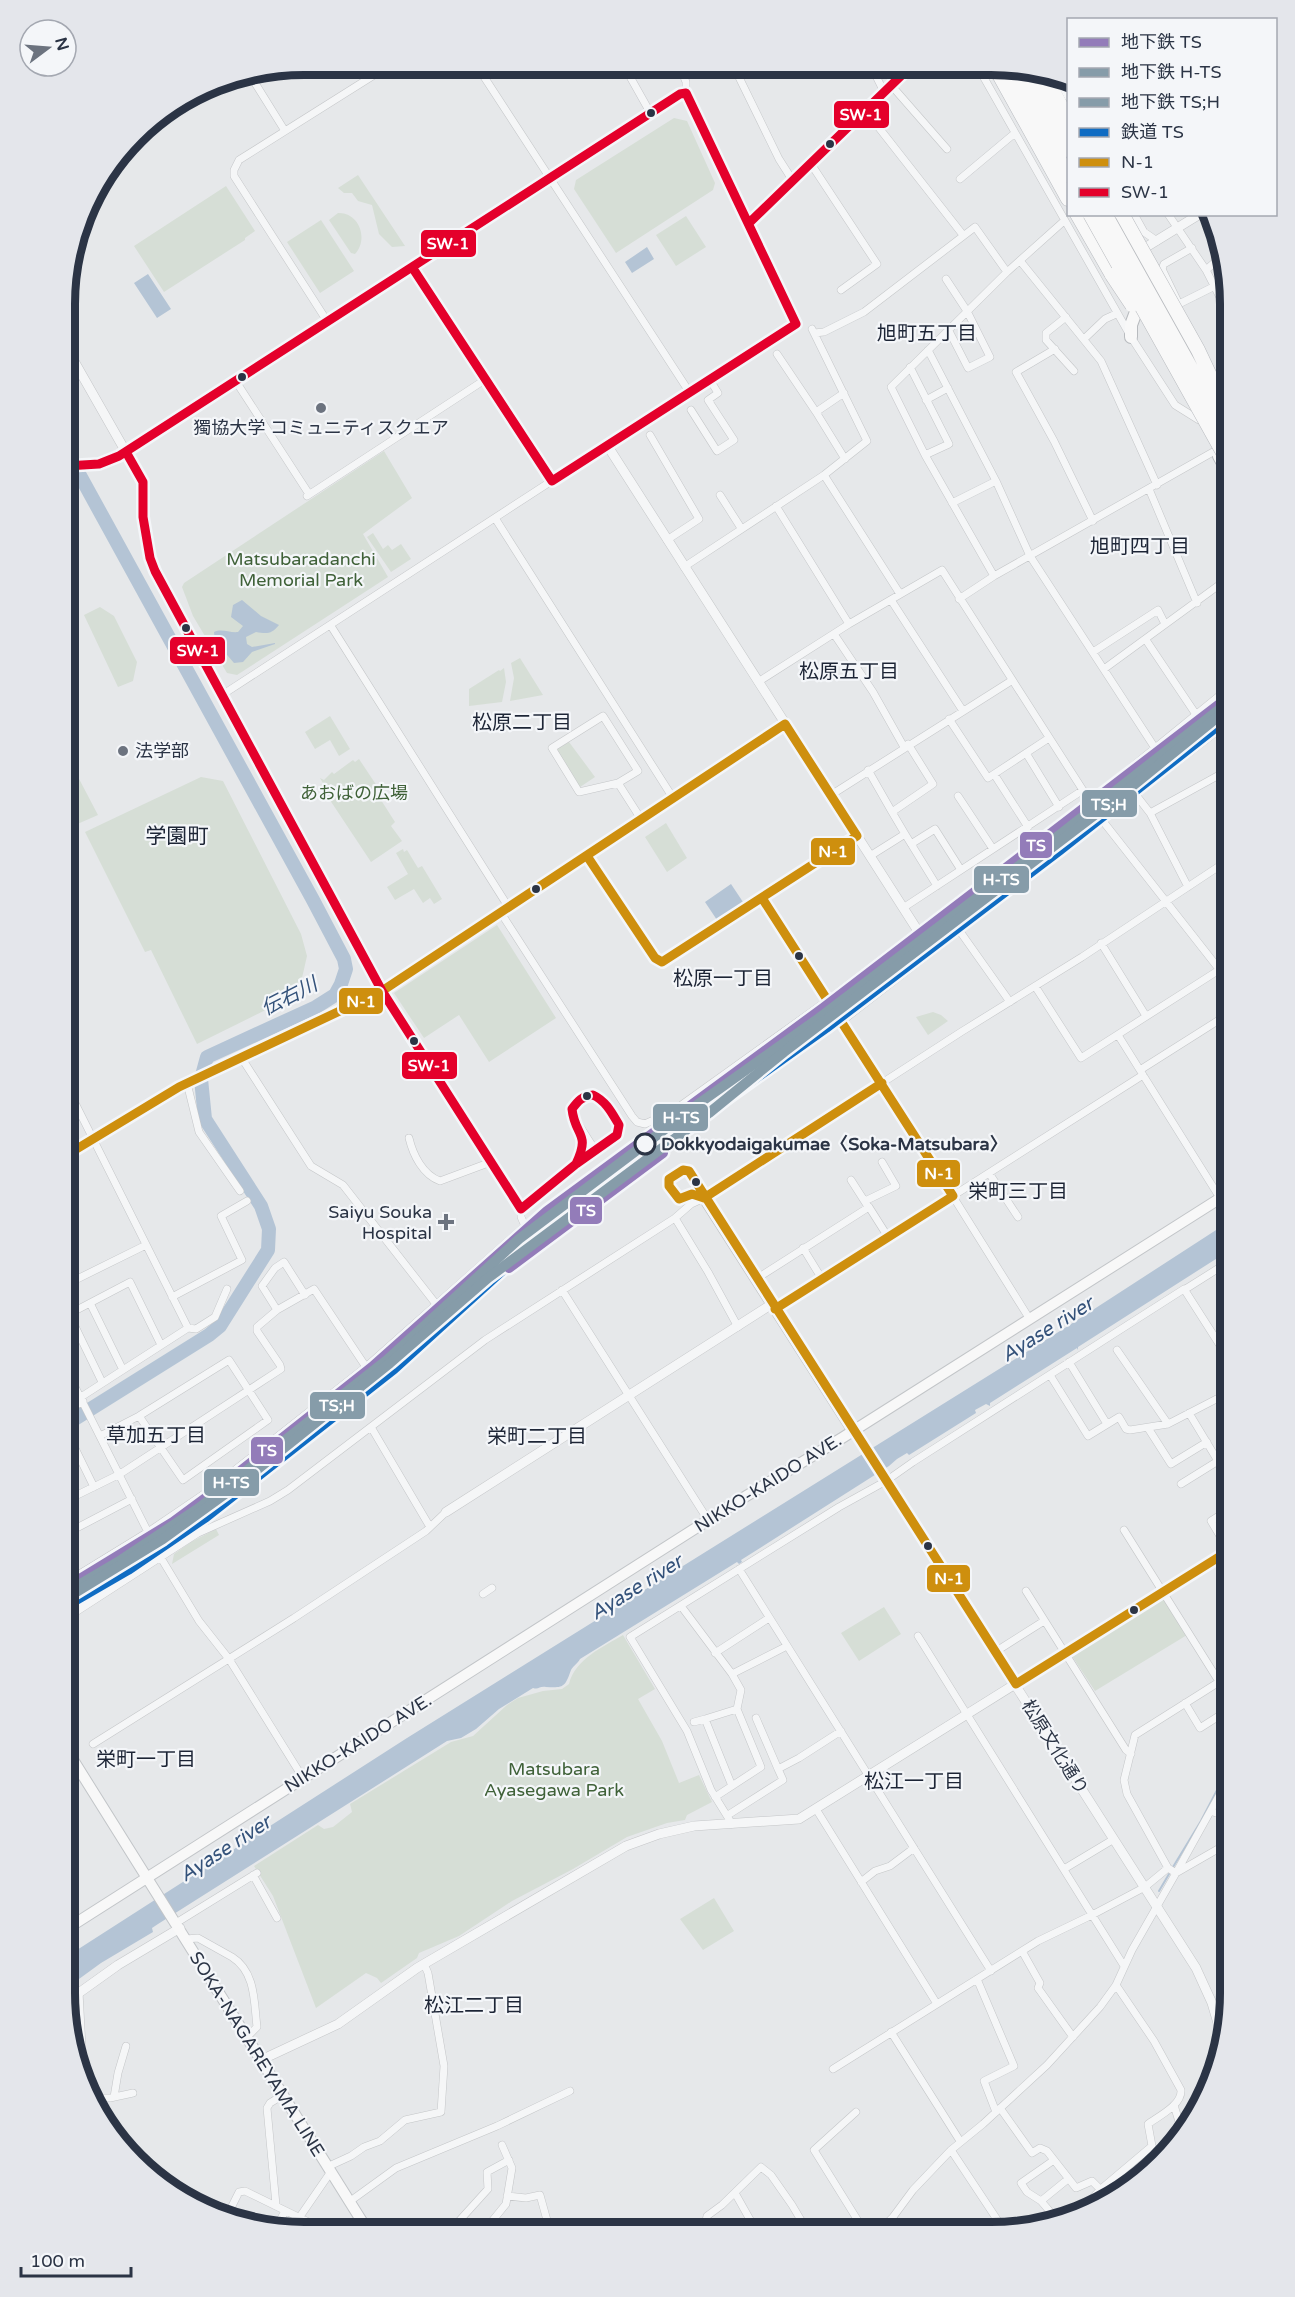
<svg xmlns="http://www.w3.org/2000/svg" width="1295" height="2297" viewBox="0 0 1295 2297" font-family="'Varela Round','Noto Sans JP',sans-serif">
<rect width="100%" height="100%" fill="#e6e8ea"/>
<path fill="#d6ded6" d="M674 118 687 121 715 183 713 190 616 253 574 189 576 180Z
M358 175 405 246 392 247 379 234 372 205 358 201 352 193H344L338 188Z
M226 186 255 231 245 238V240L164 292 134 246Z
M338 213C359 212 369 239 355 254L351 253 329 220Z
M686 216 706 247 676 266 656 235Z
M321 220 354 271 320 293 287 242Z
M384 451 412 498 363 534 388 577 237 675 227 673 193 616 182 587 184 583Z
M373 533 383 549 388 545 392 550 401 544 411 559 391 572 367 537Z
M100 607 114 616 137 662 133 681 118 687 84 615Z
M520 658 543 695 510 701 514 678 511 663Z
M504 668 506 682 502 702 469 706V689L499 670 500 671Z
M330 716 350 749 339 756 330 740 315 749 305 732Z
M569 742 595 777 580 787 556 752 557 749Z
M66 754 98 815 66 829Z
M359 759 385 798 381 800 395 822 391 826 402 841 371 862 320 785 323 783 320 778 324 780 332 772 334 774 353 760 355 762Z
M201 777 223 781 301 934 307 956 302 978 294 996 197 1044 151 950 145 952 85 832Z
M666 823 687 858 667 872 645 837Z
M403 849 404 852 407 850 418 868 422 866 442 899 434 904 430 898 423 903 414 889 395 900 387 887 408 874 396 853Z
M497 925 556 1018 489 1062 459 1015 424 1038 394 993Z
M933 1012 941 1015 948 1021 928 1035 916 1017Z
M216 1529 219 1535 172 1564 174 1554 191 1542Z
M1163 1598 1165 1600 1187 1635 1095 1691 1072 1656Z
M884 1607 901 1634 859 1661 841 1633Z
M623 1635 655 1689 638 1699 662 1741 679 1783 699 1775 712 1802 687 1815 685 1820 667 1823 627 1837 573 1869 512 1901 459 1936 419 1953 417 1958 381 1983 377 1978 366 1973 316 2008 273 1896 254 1866 318 1825 324 1829 333 1827 352 1812 350 1804 451 1742 473 1736 507 1705 518 1698 543 1691 562 1689 569 1684C575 1659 603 1647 623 1635Z
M714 1898 734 1931 703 1950 680 1919Z"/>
<path fill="#b4c4d5" d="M647 247 654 259 632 273 625 262Z
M148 274 171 309 157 318 134 283Z
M242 600 261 616 279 625C272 634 267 634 256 632L246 637 247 644 252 647 275 643V644L252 652 243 662 234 663 215 641 214 632C222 628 229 633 238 632L243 626 231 617 233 605Z
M731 884 743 902 717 920 705 902Z
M1230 1221V1250L1078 1347V1350L1077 1348 990 1403V1406L986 1404 975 1410 976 1413 909 1455 907 1453 897 1459 889 1466 741 1560 742 1562 739 1564 737 1562 580 1659C578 1663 574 1665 571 1670 565 1687 564 1688 546 1687 539 1686 539 1690 533 1688L499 1709 476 1729 461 1738 447 1741 158 1924 152 1928 153 1932 101 1963 79 1979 77 1976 65 1991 66 1957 407 1738 1068 1326Z"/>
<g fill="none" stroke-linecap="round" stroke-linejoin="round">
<path stroke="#b4c4d5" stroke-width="2" d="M1173 1867 1201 1821 1230 1765
M1159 1891 1169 1874"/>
<path stroke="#b4c4d5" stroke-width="14" d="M65 1425 209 1335 220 1326 268 1250 269 1229 261 1206 205 1119 201 1079 207 1057 316 1007 335 995 341 984 346 969 344 959 313 900 66 450"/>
<defs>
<path id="minor" d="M477 66 690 393
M624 66 651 114
M734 67 779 159 793 181
M872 68 884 92
M979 69 1131 337 1175 405 1199 420
M250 75 285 131
M1057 76 1068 97
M891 85 947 149
M865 110 963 235
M811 164 877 264 841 290
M960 179 1015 133
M1134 214 1144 232 1157 241
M1168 214 1206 270 1230 317
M460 235 680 94 686 93V82L680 67
M1192 248 1164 264 1162 269 1179 304 1215 286
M1021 262 1101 361 1157 485
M412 266 552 481
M1206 270 1222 256
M946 279 967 311 990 357 968 368 948 329
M1220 296 1228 291
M1066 317 1046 333V340L1074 371
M327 321 234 176V170L239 160 390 65
M814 333 824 332 864 312 975 227 1007 272
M1084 339 1105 319 1116 314
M1055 349 1016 372 1054 441 1093 521
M928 350 996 481 1030 556 1155 748
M777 354 816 412
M910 367 949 444 925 455
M235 380 309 494
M844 393 816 412 845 459
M926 400 948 388
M691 410 717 451 734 440 708 400 718 393 710 380
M650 435 699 519 667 540
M824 475 900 594
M1149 489 1197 603
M720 495 741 528
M307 496 486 379
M952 503 996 481
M776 506 849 624
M495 518 673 798
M684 567 824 475 867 441 812 329
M994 576 925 455 891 387 1007 272 1064 221
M959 599 994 576 1220 448
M891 600 963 711
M331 626 509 908
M834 634 873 692 904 747
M1146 640 1195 713
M1093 652 1158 610 1165 624
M1104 669 1230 577
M758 682 849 624 942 570 1102 820 1230 983
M222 695 607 445
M949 719 988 778 1049 738
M1026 753 1059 807
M868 770 892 812
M994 774 1028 827
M618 783 579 792 552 748 603 716 638 771 618 783 641 819
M831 795 1011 681
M1136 795 1150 813 1188 887
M958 796 993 849
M1150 813 1230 769
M905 834 937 886
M911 844 935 829 961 870
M870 856 905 834 892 812 933 784 908 744
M762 898 662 962 655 958 587 856 785 724
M903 908 1083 790
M501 913 632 1116 637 1122 645 1124 673 1111 828 1000 1122 775 1230 687
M959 930 1010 1002
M1101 943 1146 1016
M1035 986 1081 1058 1219 970
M842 1021 1230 721
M1118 1035 1220 1198
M241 1057 311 1166 343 1185 436 1304
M1140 1070 1230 1013
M187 1083 199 1132 240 1191
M882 1083 1029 1318
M66 1085 188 1328 81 1397
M409 1138C413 1155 423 1175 440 1181L491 1162
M577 1162 582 1154 584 1135
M576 1164C586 1157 611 1144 618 1133 623 1125 604 1098 595 1096 588 1094 581 1100 575 1105L572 1114 595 1150
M989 1173 1018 1217
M851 1180 867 1205
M696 1182 692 1194 681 1199 676 1197 668 1183 680 1171 687 1169 689 1171 704 1198
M865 1201 896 1186 882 1162
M675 1218 708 1272 738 1327
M803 1248 822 1279
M756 1279 869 1207 888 1237
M65 1285 146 1245
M562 1290 708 1520
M1184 1290 1230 1261
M172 1297 242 1260 221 1216 247 1201
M90 1303 123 1370
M775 1309 1143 1075
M277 1310 262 1286 275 1268 284 1262 305 1295
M188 1328 196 1329 215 1317 227 1289
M1117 1350 1168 1424
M1069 1362 1107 1424
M65 1367 161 1558 199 1621 229 1659 303 1778
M1050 1375 1088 1436 1119 1417 1126 1429 1130 1430 1168 1424 1230 1392
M102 1382 69 1314 130 1282 161 1345
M65 1412 83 1401
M1189 1413 1230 1481
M371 1427 430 1527
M1148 1428 1171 1464 1207 1442
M68 1434 94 1487
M100 1436 139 1416 229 1360 268 1420 183 1480 139 1416
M1181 1484 1218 1461
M65 1486 71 1498
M65 1501 120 1474 278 1371 281 1369 280 1365 257 1331V1327L277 1310 314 1289 366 1367
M65 1519 71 1531 132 1499
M1124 1530 1230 1699
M1229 1551 1211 1521 1230 1509
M739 1569 991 1971
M65 1571 70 1581
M65 1583 148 1532 207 1492 272 1441 366 1367 525 1226 521 1217V1209
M1026 1591 1126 1750 1131 1754
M483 1594 492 1588
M681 1606 732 1674 741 1690 737 1709 761 1767 715 1797
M65 1619 198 1533 270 1501 288 1490 485 1340 675 1218 691 1204 704 1198 961 1032 1082 957 1230 859
M918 1636 1124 1966
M995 1652 1044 1621
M715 1653 769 1618
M732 1674 787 1646
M1219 1682 1135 1735 1124 1780 1127 1794 1168 1868 1176 1873 1230 1776
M1185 1703 1200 1728 1230 1709
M756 1718 778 1769 799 1758 841 1731
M705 1719 737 1709
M694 1722 705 1719 732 1786
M93 1744 294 1618 426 1531 446 1512
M816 1809 937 2004
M1211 1811 1216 1813 1225 1812 1230 1821
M728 1815 783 1780 778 1769
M732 1824 711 1790 687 1731 630 1637 839 1507 886 1481 913 1462 1184 1289 1230 1361
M1064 1869 1114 1839
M253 1875 277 1918
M861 1882 875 1871 890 1866 914 1848
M176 1923 257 1873
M186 1939 198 1938 232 1957C256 1972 254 2003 257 2027L247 2037
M1022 1951 1040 1983 1038 1988 1073 2037
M977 1979 1014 2066 984 2081 996 2112
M1116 1985 1154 2041 1181 2090C1182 2105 1159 2116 1148 2124L1152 2146 1159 2160
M79 1992 84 2084
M67 2009 76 1995
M891 2032 960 2141
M833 2069 1038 1941 1092 1915 1145 1887 1168 1868
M114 2097 118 2073 126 2046
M91 2098H110L133 2093
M1174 2105 1183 2135
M1000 2108 1032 2153 1040 2148 1047 2151 1076 2188 1092 2181 1110 2199
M856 2112 814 2150 865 2232
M951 2150 1004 2230
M1054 2160 1021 2183 1027 2192 1041 2201 1058 2221
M327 2167 351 2156 364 2147 380 2141 405 2120 441 2112 444 2066 428 1973 424 1964
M735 2193 757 2232
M507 2196 526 2198 540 2195 550 2231
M1041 2201 1068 2179
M349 2202 396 2168 497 2126 570 2091
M276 2205 267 2108 270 2103 283 2095
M1074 2217 1101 2189 1152 2146
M226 2218 239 2192 245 2191 327 2231
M299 2218 330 2173
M275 2230 285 2211
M450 2231 488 2189 487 2172 509 2160
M484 2231 506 2204 512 2168 502 2145
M714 2232 706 2221 707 2216 722 2205 761 2167 771 2175 792 2205 808 2232
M782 2232 801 2220
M878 2232 893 2217 913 2190 951 2150 983 2124 1047 2065 1100 2007 1116 1985 1132 1950 1176 1873 1230 1842"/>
<path id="tertiary" d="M686 93 796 324 607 445 918 931
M749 223 909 68
M1125 260 1200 214
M66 347 143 482V517L150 558 155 571 382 991 521 1209 576 1164
M66 466 99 464 119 456 460 235
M857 836 762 898 882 1083
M65 1156 179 1087 382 991 587 856
M853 1431 1196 1968 1212 2003 1223 2040
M446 1512 772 1304
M76 1995 118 1965 180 1928
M261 2060 338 2024 417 1968 626 1846 659 1834 694 1826 799 1819 1230 1550"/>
<path id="secondary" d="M704 1198 853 1431"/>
<path id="primary" d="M65 1747 368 2231
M65 1930 743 1498 842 1438 1230 1192"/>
<path id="trunk" d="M1031 69 1068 136
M1113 214 1128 242
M1140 263 1168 313
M1131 337V325L1137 309
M1219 456 1230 476"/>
<path id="motorway" d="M996 69 1068 199
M1009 69 1068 175
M1023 69 1068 150
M1042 70 1068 119
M1077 214 1112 275"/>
</defs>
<use href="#minor" stroke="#c4c6c8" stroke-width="8"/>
<use href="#tertiary" stroke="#c4c6c8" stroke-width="10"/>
<use href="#secondary" stroke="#c4c6c8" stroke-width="12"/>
<use href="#primary" stroke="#c2c5c8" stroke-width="12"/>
<use href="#trunk" stroke="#b8bbbf" stroke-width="14"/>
<use href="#motorway" stroke="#b8bbbf" stroke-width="15"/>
<use href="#minor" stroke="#f5f6f7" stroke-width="7"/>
<use href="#tertiary" stroke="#f5f6f7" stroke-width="9"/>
<use href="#secondary" stroke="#f8f8f8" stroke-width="10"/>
<use href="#primary" stroke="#f8f8f8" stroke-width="10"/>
<use href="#trunk" stroke="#f8f8f8" stroke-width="12"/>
<use href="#motorway" stroke="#f8f8f8" stroke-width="14"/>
<defs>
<path id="motorway-bridge" d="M1090 214 1230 465
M1105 214 1230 438
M1122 214 1198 350 1230 418
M1112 275 1132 305"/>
</defs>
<use href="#motorway-bridge" stroke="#b8bbbf" stroke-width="15" stroke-linecap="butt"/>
<use href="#motorway-bridge" stroke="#f8f8f8" stroke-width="14"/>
<defs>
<path id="bus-1" d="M762 898 953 1196 775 1309
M65 1156 179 1087 382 991 785 724 857 836 662 962 655 958 587 856
M704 1198 692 1194 679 1199 669 1186V1179L683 1170 689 1171 1016 1684
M704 1198 882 1083
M1016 1684 1230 1550"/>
<path id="bus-2" d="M686 93 796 324 552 481 412 267 680 94Z
M749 223 909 68
M126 452 143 482V517L150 558 155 571 382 991 521 1209
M66 466 99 464 119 456 412 267
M593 1095C606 1101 612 1113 619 1125L617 1135 576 1164C591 1132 575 1137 572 1109 578 1101 582 1096 593 1095Z
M521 1209 576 1164"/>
</defs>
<use href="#bus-1" stroke="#f4f6f9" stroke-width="14"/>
<use href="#bus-2" stroke="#f4f6f9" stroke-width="14"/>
<use href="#bus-1" stroke="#ce8f0e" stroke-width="9"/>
<use href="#bus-2" stroke="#e4002b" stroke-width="9"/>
<defs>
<path id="rail-1" d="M71 1603 128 1570 206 1517 394 1369 527 1248 708 1112 826 1028 1060 850 1230 716"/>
</defs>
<use href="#rail-1" stroke="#f4f6f9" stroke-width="15"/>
<use href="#rail-1" stroke="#0f6cc3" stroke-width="10"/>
<defs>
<path id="metro-1" d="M509 1268 663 1153
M65 1588 173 1522 219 1488 372 1367 547 1211 823 1008 1230 696"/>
<path id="metro-2" d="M65 1593 121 1560 199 1508 387 1360 519 1239 701 1102 819 1018 1053 840 1230 701"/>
<path id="metro-3" d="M65 1599 163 1539 243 1481 390 1363 488 1278 709 1113 784 1052 1130 788 1230 707"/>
</defs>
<use href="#metro-1" stroke="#f4f6f9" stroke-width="15"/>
<use href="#metro-2" stroke="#f4f6f9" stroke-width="15"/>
<use href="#metro-3" stroke="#f4f6f9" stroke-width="15"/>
<use href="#metro-1" stroke="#937cb9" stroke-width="10"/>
<use href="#metro-2" stroke="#869ca9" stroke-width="10"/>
<use href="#metro-3" stroke="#869ca9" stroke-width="10"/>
</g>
<g fill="#2b3445" stroke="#f4f6f9" stroke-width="2">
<circle cx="651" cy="113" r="5"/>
<circle cx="830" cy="144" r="5"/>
<circle cx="242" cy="377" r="5"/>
<circle cx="186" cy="628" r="5"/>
<circle cx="536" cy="889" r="5"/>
<circle cx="799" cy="956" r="5"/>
<circle cx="414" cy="1041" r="5"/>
<circle cx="587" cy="1096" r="5"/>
<circle cx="696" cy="1182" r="5"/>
<circle cx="928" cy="1546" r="5"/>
<circle cx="1134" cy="1610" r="5"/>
</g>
<g fill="#6c737f" stroke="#f4f6f9" stroke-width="2">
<circle cx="321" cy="408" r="6"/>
<circle cx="123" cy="751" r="6"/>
<path d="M443 1213h6v6h6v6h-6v6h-6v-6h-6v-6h6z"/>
</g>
<circle fill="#f4f6f9" stroke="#2b3445" stroke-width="3" cx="645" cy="1144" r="10"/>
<g text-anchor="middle" stroke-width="4.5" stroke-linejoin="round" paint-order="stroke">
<g font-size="18" fill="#2b3445" stroke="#f4f6f9">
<text x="321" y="434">獨協大学 コミュニティスクエア</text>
<text x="135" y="757" text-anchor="start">法学部</text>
<text x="432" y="1218" text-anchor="end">Saiyu Souka<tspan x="432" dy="21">Hospital</tspan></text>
</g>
<g font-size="18" fill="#3f6138" stroke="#f4f6f9">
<text x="301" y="565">Matsubaradanchi<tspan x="301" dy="21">Memorial Park</tspan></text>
<text x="354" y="799">あおばの広場</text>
<text x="554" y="1775">Matsubara<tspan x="554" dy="21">Ayasegawa Park</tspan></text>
</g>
<g font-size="18" font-weight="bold" fill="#2b3445" stroke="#f4f6f9" text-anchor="start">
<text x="661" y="1150">Dokkyodaigakumae〈Soka-Matsubara〉</text>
</g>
<g font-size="18" fill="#2b3445" stroke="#f4f6f9">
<text transform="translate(768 1483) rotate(-32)" y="6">NIKKO-KAIDO AVE.</text>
<text transform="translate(358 1743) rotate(-32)" y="6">NIKKO-KAIDO AVE.</text>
<text transform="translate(1055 1747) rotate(58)" y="6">松原文化通り</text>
<text transform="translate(257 2054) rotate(58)" y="6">SOKA-NAGAREYAMA LINE</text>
</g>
<g font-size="20" fill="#1d2536" stroke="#f4f6f9">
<text x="927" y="340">旭町五丁目</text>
<text x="1140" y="553">旭町四丁目</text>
<text x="849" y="678">松原五丁目</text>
<text x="522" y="729">松原二丁目</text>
<text x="723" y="985">松原一丁目</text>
<text x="1018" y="1198">栄町三丁目</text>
<text x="156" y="1442">草加五丁目</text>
<text x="537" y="1443">栄町二丁目</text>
<text x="146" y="1766">栄町一丁目</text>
<text x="914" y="1788">松江一丁目</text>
<text x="474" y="2012">松江二丁目</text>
</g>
<g font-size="20" font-style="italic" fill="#34527a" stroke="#f4f6f9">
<text transform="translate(289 996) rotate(-27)" y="7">伝右川</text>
<text transform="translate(1047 1329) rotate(-32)" y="7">Ayase river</text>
<text transform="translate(636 1587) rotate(-32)" y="7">Ayase river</text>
<text transform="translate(225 1848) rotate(-33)" y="7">Ayase river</text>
</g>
<g font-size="21" fill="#1d2536" stroke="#f4f6f9">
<text x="177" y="843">学園町</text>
</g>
</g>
<path d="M0 0H1295V2297H0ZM304 75H991A229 229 0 0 1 1220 304V1993A229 229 0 0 1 991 2222H304A229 229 0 0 1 75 1993V304A229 229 0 0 1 304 75Z" fill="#e4e6eb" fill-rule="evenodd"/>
<path fill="none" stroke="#2b3445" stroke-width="8" d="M304 75H991A229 229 0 0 1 1220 304V1993A229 229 0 0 1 991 2222H304A229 229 0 0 1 75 1993V304A229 229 0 0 1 304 75Z"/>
<g stroke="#f4f6f9" stroke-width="2">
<rect x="833" y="100" width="57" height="29" rx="6" fill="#e4002b"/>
<rect x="420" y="229" width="57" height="29" rx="6" fill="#e4002b"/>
<rect x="169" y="636" width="57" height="29" rx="6" fill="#e4002b"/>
<rect x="1081" y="789" width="57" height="29" rx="6" fill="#869ca9"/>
<rect x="1019" y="831" width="34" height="28" rx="6" fill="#937cb9"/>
<rect x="810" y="837" width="46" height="29" rx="6" fill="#ce8f0e"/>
<rect x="973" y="865" width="57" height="29" rx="6" fill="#869ca9"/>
<rect x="338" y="987" width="46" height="28" rx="6" fill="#ce8f0e"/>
<rect x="401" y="1051" width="57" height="29" rx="6" fill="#e4002b"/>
<rect x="652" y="1103" width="57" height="29" rx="6" fill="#869ca9"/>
<rect x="916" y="1159" width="45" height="29" rx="6" fill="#ce8f0e"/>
<rect x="569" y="1196" width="34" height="29" rx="6" fill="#937cb9"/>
<rect x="309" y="1391" width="57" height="29" rx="6" fill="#869ca9"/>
<rect x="250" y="1436" width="34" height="29" rx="6" fill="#937cb9"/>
<rect x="203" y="1468" width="57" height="29" rx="6" fill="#869ca9"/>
<rect x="926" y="1564" width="45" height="29" rx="6" fill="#ce8f0e"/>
</g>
<g font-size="16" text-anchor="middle" font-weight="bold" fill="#fff">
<text x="861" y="120">SW-1</text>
<text x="448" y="249">SW-1</text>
<text x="198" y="656">SW-1</text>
<text x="1109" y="810">TS;H</text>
<text x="1036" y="851">TS</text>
<text x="833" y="857">N-1</text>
<text x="1001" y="885">H-TS</text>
<text x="361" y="1007">N-1</text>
<text x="429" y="1071">SW-1</text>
<text x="681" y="1123">H-TS</text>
<text x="939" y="1179">N-1</text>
<text x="586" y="1216">TS</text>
<text x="337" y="1411">TS;H</text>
<text x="267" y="1456">TS</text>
<text x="231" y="1488">H-TS</text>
<text x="949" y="1584">N-1</text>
</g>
<rect x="1067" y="18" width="210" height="198" fill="#f4f6f9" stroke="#a4a8b1" stroke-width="1.5"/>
<rect x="1079" y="38" width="30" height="9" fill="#937cb9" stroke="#a4a8b1" stroke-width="1.5"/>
<text x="1121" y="48" font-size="18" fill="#2b3445">地下鉄 TS</text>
<rect x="1079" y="68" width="30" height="9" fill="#869ca9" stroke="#a4a8b1" stroke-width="1.5"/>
<text x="1121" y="78" font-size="18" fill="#2b3445">地下鉄 H-TS</text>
<rect x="1079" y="98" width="30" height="9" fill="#869ca9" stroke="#a4a8b1" stroke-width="1.5"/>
<text x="1121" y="108" font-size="18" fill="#2b3445">地下鉄 TS;H</text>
<rect x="1079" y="128" width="30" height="9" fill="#0f6cc3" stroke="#a4a8b1" stroke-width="1.5"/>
<text x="1121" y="138" font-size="18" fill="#2b3445">鉄道 TS</text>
<rect x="1079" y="158" width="30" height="9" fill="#ce8f0e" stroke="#a4a8b1" stroke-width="1.5"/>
<text x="1121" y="168" font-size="18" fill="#2b3445">N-1</text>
<rect x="1079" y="188" width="30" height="9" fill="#e4002b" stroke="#a4a8b1" stroke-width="1.5"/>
<text x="1121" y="198" font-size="18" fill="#2b3445">SW-1</text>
<g transform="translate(48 48) rotate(74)"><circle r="28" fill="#f4f6f9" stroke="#a4a8b1" stroke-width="1.5"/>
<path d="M0-4.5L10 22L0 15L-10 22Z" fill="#6c737f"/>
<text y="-9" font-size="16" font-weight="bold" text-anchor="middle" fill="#2b3445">N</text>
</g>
<path d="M21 2267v9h110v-9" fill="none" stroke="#2b3445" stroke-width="3"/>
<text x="30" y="2267" font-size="18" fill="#2b3445" stroke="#f4f6f9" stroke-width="4.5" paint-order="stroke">100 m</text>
</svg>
